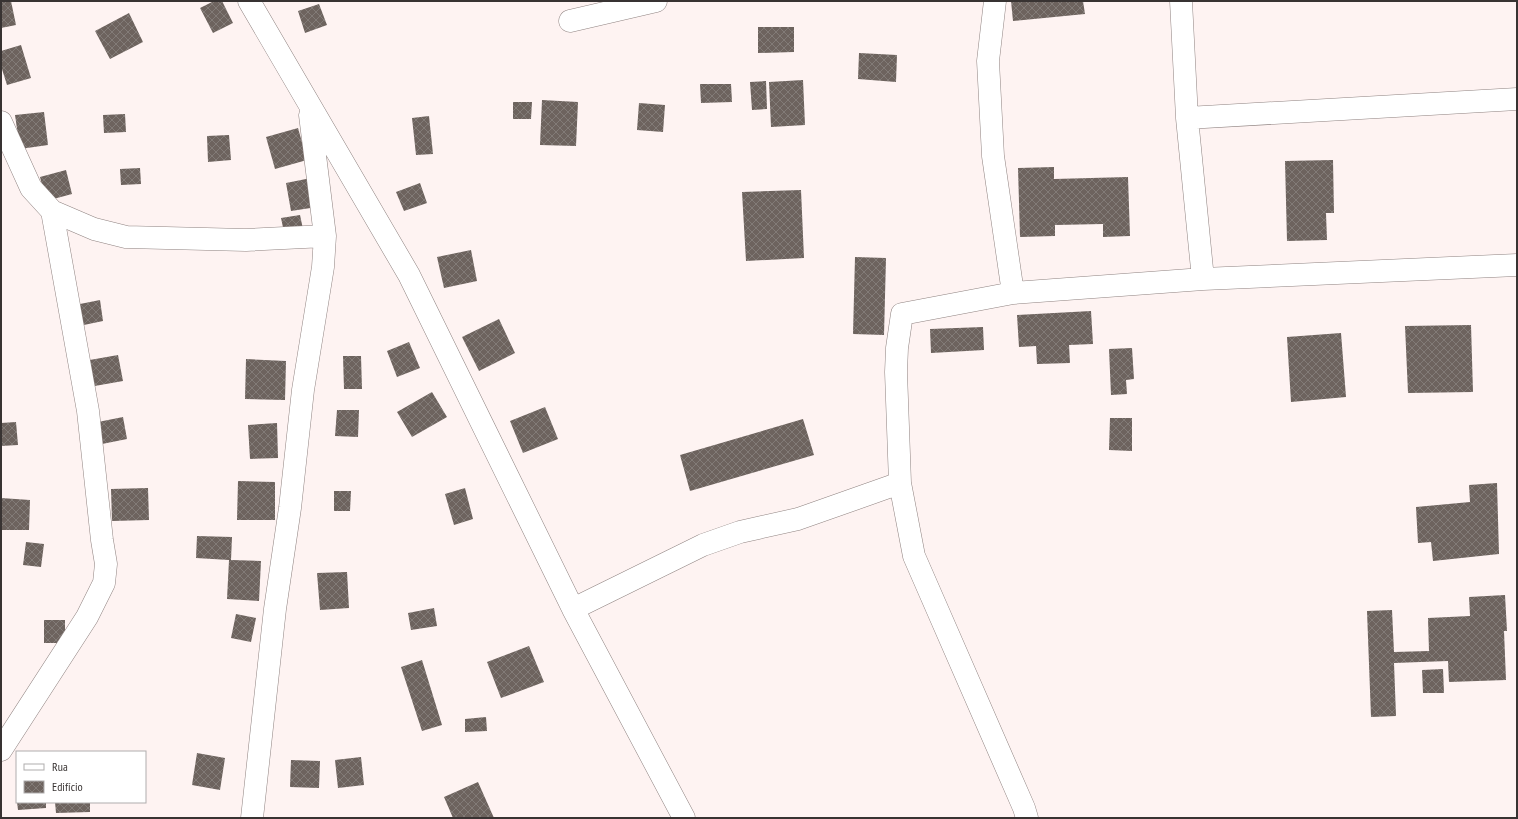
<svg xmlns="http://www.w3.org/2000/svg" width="1518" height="819" viewBox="0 0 1518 819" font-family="'PT Sans Narrow',sans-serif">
<defs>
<pattern id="building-cross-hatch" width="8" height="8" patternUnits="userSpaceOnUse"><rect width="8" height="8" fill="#6d635e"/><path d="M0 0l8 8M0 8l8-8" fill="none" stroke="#827b77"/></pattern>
</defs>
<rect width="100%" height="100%" fill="#fef3f2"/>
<path fill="url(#building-cross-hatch)" d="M1 1H11L16 25 1 28Z
M214 1H222L233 23 213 33 200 8Z
M1011 1H1083L1085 14 1013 21Z
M319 4 327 25 305 33 298 11Z
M129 13 143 42 110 59 95 31Z
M758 27H794V52L758 53Z
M21 45 31 78 7 85 1 66V51Z
M859 53 897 55 896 82 858 79Z
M803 80 805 125 771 127 769 82Z
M766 81 767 109 752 110 750 82Z
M700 84H731L732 102 701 103Z
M542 100 578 102 576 146 540 145Z
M513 102H532L531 119H513Z
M639 103 665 105 663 132 637 130Z
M44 112 48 145 20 149 15 115Z
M125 114 126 132 104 133 103 115Z
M429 116 433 154 416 155 412 118Z
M298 128 307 160 275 169 266 137Z
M229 135 231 160 208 162 207 136Z
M1333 160 1334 213H1326L1327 240 1287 241 1285 161Z
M1054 167V179L1128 177 1130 236 1103 237V224L1055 225V236L1020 237 1018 168Z
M140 168 141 184 121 185 120 169Z
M66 170 72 194 46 201 40 177Z
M311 178 317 207 291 211 286 183Z
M420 183 427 203 404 211 396 192Z
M801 190 804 258 746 261 742 192Z
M300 215 303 229 284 232 281 218Z
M471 250 477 281 444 288 437 257Z
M855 257 886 258 884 335 853 334Z
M100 300 103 321 79 326 75 305Z
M1091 311 1093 344 1069 345 1070 363 1037 364 1036 346 1019 347 1017 315Z
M499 319 515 353 479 371 462 337Z
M1471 325 1473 392 1408 393 1405 326Z
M983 327 984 350 931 353 930 329Z
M1341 333 1346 397 1291 402 1287 337Z
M409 342 420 368 397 377 387 351Z
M1132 348 1134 379 1126 380 1127 394 1111 395 1109 349Z
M118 355 123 381 89 387 84 361Z
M343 356H361L362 389H344Z
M246 359 286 361 285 400 245 399Z
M432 392 447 417 412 437 397 412Z
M545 407 558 439 523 453 510 421Z
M337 410H359L358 437 335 436Z
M123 417 127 439 102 444 98 422Z
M1110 418H1132V451L1109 450Z
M803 419 814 455 690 491 680 455Z
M16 422 18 445 1 446V423Z
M277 423 278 458 250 459 248 425Z
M238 481 275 482V520H237Z
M1497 483 1499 554 1433 561 1431 542 1418 543 1416 507 1470 502 1469 485Z
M148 488 149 520 112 521 111 489Z
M465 488 473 519 454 525 445 494Z
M334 491H351L350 511H334Z
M1 498 30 500 29 530H1Z
M197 536 232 537 231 560 261 561 259 601 227 599 229 560 196 558Z
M26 542 44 544 41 567 23 565Z
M347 572 349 608 320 610 317 573Z
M1505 595 1507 631H1504L1506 680 1449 682 1448 661 1394 663 1396 716 1371 717 1367 611 1392 610 1394 652 1429 651 1428 618 1470 616 1469 597Z
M434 608 437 626 411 630 408 613Z
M236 614 256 618 251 642 231 638Z
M44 620H65V643H44Z
M529 646 544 682 501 698 487 662Z
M422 660 442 725 422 731 401 667Z
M1443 669 1444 693H1423L1422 670Z
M486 717 487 731 465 732V719Z
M197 753 225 758 220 790 192 785Z
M361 757 364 785 338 788 335 760Z
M291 760 320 761 319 788 290 787Z
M478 782 494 818H453L444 797Z
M17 802H46V808L18 810Z
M55 802H90V812L56 813Z"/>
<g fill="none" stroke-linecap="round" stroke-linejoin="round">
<defs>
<path id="street" d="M249 1 409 275 573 609 684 818
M995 1 988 61 993 156 1013 293
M1181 1 1187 118 1203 279
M570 21 656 1
M1187 118 1517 99
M1 122 31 188 52 211 94 229 126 237 246 240 325 236
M573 609 703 545 740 532 798 519 900 483
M1 750 87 617 104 583 106 564 102 540 88 411 52 211
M252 818 275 609 290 508 303 390 323 267 325 236 310 115
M1027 818 1024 808 914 556 900 483 896 372 897 348 902 314 1013 293 1203 279 1517 265"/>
</defs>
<use href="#street" stroke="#8f8381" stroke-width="23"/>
<use href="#street" stroke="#fff" stroke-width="22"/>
</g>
<rect width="1518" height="819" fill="none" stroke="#383332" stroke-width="4"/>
<rect x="16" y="751" width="130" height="52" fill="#ffffff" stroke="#afadad"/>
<rect x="24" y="764" width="20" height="6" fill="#ffffff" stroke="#afadad"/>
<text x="52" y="771" font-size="12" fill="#383332">Rua</text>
<rect x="24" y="781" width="20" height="12" fill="url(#building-cross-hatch)" stroke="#afadad"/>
<text x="52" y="791" font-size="12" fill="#383332">Edifício</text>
</svg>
